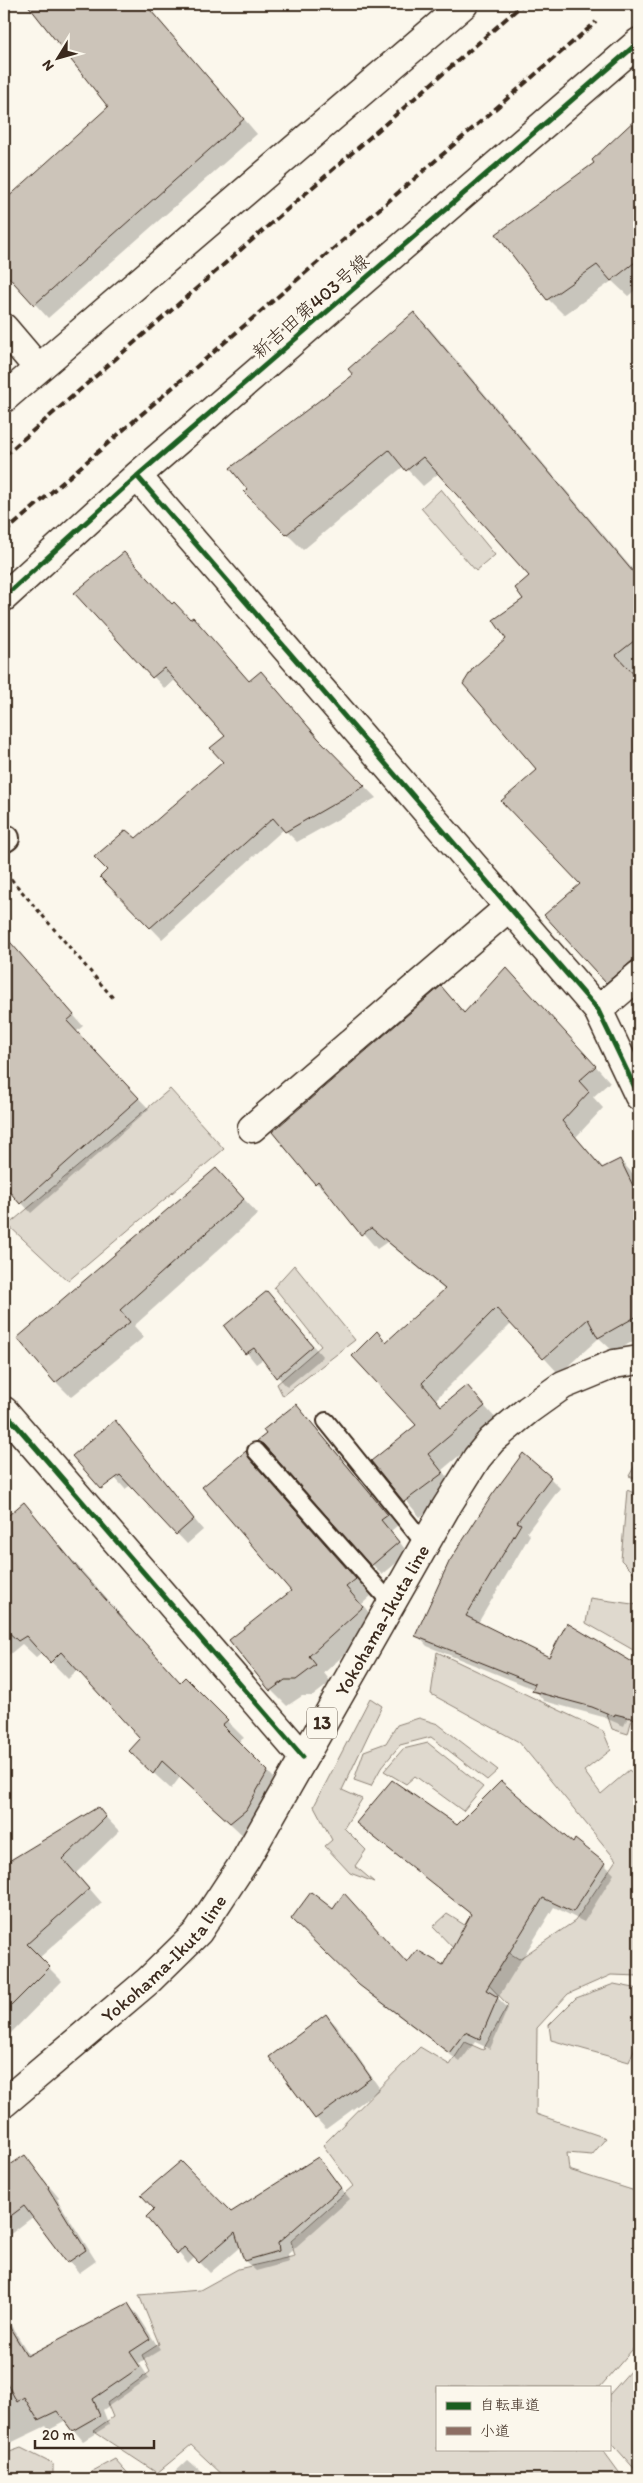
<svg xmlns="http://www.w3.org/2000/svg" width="643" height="2483" viewBox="0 0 643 2483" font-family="Itim,'Klee One',sans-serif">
<rect width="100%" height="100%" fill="#fbf7ec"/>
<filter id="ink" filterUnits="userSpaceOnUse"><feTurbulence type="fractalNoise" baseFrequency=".02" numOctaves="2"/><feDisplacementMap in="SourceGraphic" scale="10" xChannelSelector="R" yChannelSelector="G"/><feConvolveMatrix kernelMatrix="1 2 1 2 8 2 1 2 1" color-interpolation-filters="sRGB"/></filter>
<g filter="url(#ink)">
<path fill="#dfd9ce" stroke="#8d8276" d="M441 489 495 555 476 571 421 508Z
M170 1089 224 1149 68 1281 8 1225Z
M294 1265 355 1340 283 1396 277 1384 321 1346 274 1287Z
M639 1458V1480L629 1476Z
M627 1490 639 1495V1578L621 1560Z
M590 1598 639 1605V1635L635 1651 586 1623Z
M437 1652 603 1731 611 1750 584 1771 601 1794 629 1770 639 1778V1976L611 1975 568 1994 537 2028 536 2114 606 2138 592 2155 567 2153 569 2170 635 2191 639 2186V2342L600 2387H437V2449H602L624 2479H227L191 2445 157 2473 93 2431 113 2417 107 2403 150 2372 142 2355 159 2344 139 2295 200 2290 238 2269 295 2256 291 2241 353 2186 323 2145 420 2047 450 2065 465 2042 483 2050 508 2005 433 1927 447 1914 519 1959 575 1921 616 1860 519 1742 431 1694Z
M639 1662V1692L628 1734 612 1729 606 1711Z
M370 1698 382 1706 342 1790 362 1799 344 1828 366 1850 355 1866 374 1882 350 1873 325 1846 332 1840 314 1806Z
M419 1718 438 1724 498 1770 487 1780 431 1737 400 1745 381 1768 371 1786 354 1780 364 1751 386 1743 397 1725Z
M428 1743 483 1787 463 1811 415 1776 406 1784 384 1771 403 1749Z
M614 1984 639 1989V2037L629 2062 551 2040 549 2025 576 1998Z
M639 2361V2474L609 2440V2395Z
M21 2448 53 2464V2479H20L19 2477 4 2479V2454Z
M115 2459 133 2479H78Z"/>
<path fill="#0003" d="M29 4H152L148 7 257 134 48 318 4 270V203L109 107Z
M639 118V287L628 296 612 281 564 315 548 299 596 163 593 160Z
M414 313 430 329 639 577V984L623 998 607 982 582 884 539 770 525 599 531 577 439 473 423 486 404 466 303 550 287 534 355 375Z
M76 593 172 605 191 620 193 618 249 682 261 672 330 751 376 798 297 842 284 829 162 939 102 877 136 840 225 762 227 736 176 679 165 689Z
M4 935 83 1026 76 1032 149 1109 31 1213 4 1183V1138L25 1120 4 1097Z
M521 984 610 1082 593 1097 603 1108 576 1137 604 1169 620 1160 635 1176 639 1185V1338L614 1352 599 1338 559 1374 512 1323 436 1399 443 1406 467 1387 499 1422 442 1470 457 1488 420 1517 373 1461 418 1425 377 1333 387 1342 446 1291 387 1242 377 1249 332 1197 316 1183 273 1132 441 987 465 1013Z
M216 1169 258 1214 134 1326 144 1337 71 1397 56 1382Z
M267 1293 323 1357 287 1387 263 1359 256 1364 226 1326Z
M306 1416 398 1525 391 1531 408 1553 382 1575 273 1453 259 1441Z
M115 1422 203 1530 187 1544 131 1485 125 1489 115 1478Z
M246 1452 371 1596 362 1604 378 1624 324 1673 331 1682 313 1696H302L287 1706 271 1690 293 1591Z
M550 1478 560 1488 527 1532 530 1535 478 1623 633 1706 624 1726 603 1717 544 1701 534 1689 427 1646 417 1635Z
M37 1520 181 1683 185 1679 244 1738 238 1742 285 1789 247 1839 180 1777 171 1789 148 1768 142 1739 78 1669 68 1679 42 1652 36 1657 22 1644 4 1659V1550Z
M639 1735V1746L633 1740Z
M98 1809 119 1831 76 1873 102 1903 39 1958 62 1981 4 2040V1866Z
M357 1823 457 1827 574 1844 604 1864 614 1874 584 1922 554 1907 498 1998 508 2008 490 2049 475 2042 460 2062 371 1995 292 1918 408 1965 443 1967 472 1915Z
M326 2015 336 2025 380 2089 326 2129 316 2118Z
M25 2157 59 2198 57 2199 96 2261 79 2273 34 2216 4 2239V2171Z
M318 2159 350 2199 288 2254 289 2262 256 2271 245 2261 241 2246 210 2273 195 2257 188 2264 148 2217 231 2214Z
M127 2304 138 2315 160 2350 139 2363 149 2378 103 2410 109 2425 83 2441 66 2421 49 2430 46 2426 4 2446V2382L7 2381 4 2376V2314L30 2356Z
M188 2460 210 2479H162L173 2474Z"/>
<path fill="#ccc4b9" stroke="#3b2a1e" d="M27 4H145L244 119 34 305 4 272V201L108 107Z
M639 116V259L611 281 597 265 547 300 496 234 594 163 592 160Z
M414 312 639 579V637L616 655 639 680V955L606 983 544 915 580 884 501 801 537 770 463 684 473 668 506 639 493 620 523 599 515 588 529 576 423 457 406 471 389 450 286 535 244 492 247 489 230 468 353 375 348 369Z
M124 552 172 604 174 602 190 619 193 617 249 681 261 671 318 738 365 786 285 832 273 818 150 928 100 877 107 870 94 857 126 830 136 838 223 762 210 748 225 736 164 668 152 678 74 593Z
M4 935 74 1015 67 1021 139 1098 20 1204 4 1185Z
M506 967 596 1066 579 1081 589 1092 562 1121 602 1168 620 1159 639 1198V1315L598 1338 588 1319 543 1359 496 1308 422 1383 441 1406 467 1385 485 1406 428 1454 443 1473 404 1502 371 1461 416 1425 352 1356 377 1331 386 1342 445 1289 371 1228 361 1235 318 1181 315 1184 272 1132 441 986 464 1013Z
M216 1168 244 1199 120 1310 130 1322 55 1383 17 1338Z
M267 1291 313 1346 276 1378 254 1348 245 1354 224 1326Z
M296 1404 388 1515 381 1520 399 1542 371 1566 263 1444 257 1441 266 1434 263 1430Z
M115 1420 194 1519 176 1535 120 1475 101 1489 72 1456Z
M246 1451 249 1458 356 1579 346 1587 363 1607 309 1656 316 1665 296 1680H285L270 1691 229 1640 291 1591 202 1487Z
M523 1453 551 1477 517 1522 521 1524 466 1616 549 1657 567 1623 639 1666V1720L615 1714 614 1716 592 1707 532 1691 535 1684 415 1636 449 1562 492 1495Z
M24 1502 80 1571 180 1682 185 1677 228 1720 222 1725 268 1771 246 1810 230 1823 162 1761 153 1774 129 1751 140 1739 61 1652 50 1663 26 1636 18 1641 4 1628V1519Z
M392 1780 457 1825 501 1781 573 1843 575 1839 605 1863 573 1912 543 1898 486 1990 498 1997 480 2039 465 2032 449 2053 359 1985 291 1919 311 1892 333 1909 344 1893 407 1963 417 1950 443 1965 471 1914 356 1823Z
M98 1807 106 1817 63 1859 89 1889 27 1944 50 1967 4 2013V1864Z
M326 2014 371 2078 315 2119 269 2057Z
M25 2155 49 2187 48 2188 86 2250 67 2263 24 2206 4 2221V2169Z
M318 2157 341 2188 278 2243 279 2251 244 2261 235 2232 199 2263 184 2247 177 2255 146 2217 154 2209 141 2195 181 2161 231 2212Z
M128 2303 150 2339 130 2352 140 2367 93 2399 100 2415 72 2431 57 2411 38 2420 24 2397 17 2402 4 2378V2318L27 2356Z"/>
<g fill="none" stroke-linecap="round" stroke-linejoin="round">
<defs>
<path id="service" d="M326 1421 425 1544
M256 1451 391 1603"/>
<path id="pedestrian" d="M4 840 7 838"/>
<path id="minor" d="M598 1010 639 975
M252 1128 509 907
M4 1411 303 1757"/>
<path id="tertiary" d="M4 328 38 368
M4 398 464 4
M137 476 598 1010 639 1096
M4 597 137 476 639 42"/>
<g id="primary">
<path id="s1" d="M4 2103 148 1981 198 1932 246 1859 445 1509 477 1458 492 1440 528 1410 563 1385 614 1364 639 1360"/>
</g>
</defs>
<use href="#service" stroke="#3b2a1e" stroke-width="20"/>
<use href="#pedestrian" stroke="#3b2a1e" stroke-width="28"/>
<use href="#minor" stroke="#3b2a1e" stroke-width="31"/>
<use href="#tertiary" stroke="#3b2a1e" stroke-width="31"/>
<use href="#primary" stroke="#3b2a1e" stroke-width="31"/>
<path stroke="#3b2a1e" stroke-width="3" stroke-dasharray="4 4" stroke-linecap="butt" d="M6 873 113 998"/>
<use href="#service" stroke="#fbf7ec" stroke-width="16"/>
<use href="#pedestrian" stroke="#fbf7ec" stroke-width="24"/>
<use href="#minor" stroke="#fbf7ec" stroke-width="28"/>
<use href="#tertiary" stroke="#fbf7ec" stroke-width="28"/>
<use href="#primary" stroke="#fbf7ec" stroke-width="28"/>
<path stroke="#3b2a1e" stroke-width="4" stroke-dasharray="8 4" stroke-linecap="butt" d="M4 456 523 4
M4 533 596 22"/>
<path stroke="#8d6e63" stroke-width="4" stroke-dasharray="8 4" stroke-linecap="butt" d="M4 840 7 838"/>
<defs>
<path id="cycleway" d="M137 476 598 1010 639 1096
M4 597 137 476 639 42
M4 1411 303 1757"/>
</defs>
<use href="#cycleway" stroke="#fbf7ec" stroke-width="8"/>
<use href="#cycleway" stroke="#1b5e20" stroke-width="5"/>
</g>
</g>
<g text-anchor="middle" stroke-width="5" stroke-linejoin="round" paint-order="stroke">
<rect fill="#fbf7ec" stroke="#75685c" stroke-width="1" x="307" y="1707.5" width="30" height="31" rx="4"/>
<g font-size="18" font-weight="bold" fill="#3b2a1e">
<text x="322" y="1729">13</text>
</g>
<g font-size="19" fill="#3b2a1e" stroke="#fbf7ec">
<text transform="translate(310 306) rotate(-41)" y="7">新吉田第403号線</text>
<text dy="7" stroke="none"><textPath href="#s1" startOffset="621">Yokohama-Ikuta line</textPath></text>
<text dy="7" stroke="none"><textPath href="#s1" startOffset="216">Yokohama-Ikuta line</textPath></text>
</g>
</g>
<rect width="643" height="2483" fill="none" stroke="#fbf7ec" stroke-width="20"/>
<rect x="10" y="10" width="623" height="2463" fill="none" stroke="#3b2a1e" stroke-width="2" filter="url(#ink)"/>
<rect x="436" y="2386" width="175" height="65" fill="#fbf7ec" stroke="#aea59a"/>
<rect x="446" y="2402" width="25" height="8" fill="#1b5e20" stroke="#aea59a"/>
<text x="480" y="2410" font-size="15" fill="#3b2a1e">自転車道</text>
<rect x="446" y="2427" width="25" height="8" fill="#8d6e63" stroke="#aea59a"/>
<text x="480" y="2436" font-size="15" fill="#3b2a1e">小道</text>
<g transform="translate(58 58) rotate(233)" stroke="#fbf7ec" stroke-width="4" paint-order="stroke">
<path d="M0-4L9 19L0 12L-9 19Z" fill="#3b2a1e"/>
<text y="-8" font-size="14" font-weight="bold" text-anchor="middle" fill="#3b2a1e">N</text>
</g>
<path d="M35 2440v8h119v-8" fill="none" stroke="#3b2a1e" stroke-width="2.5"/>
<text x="42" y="2440" font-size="15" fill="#3b2a1e" stroke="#fbf7ec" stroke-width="4" paint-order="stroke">20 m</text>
</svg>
